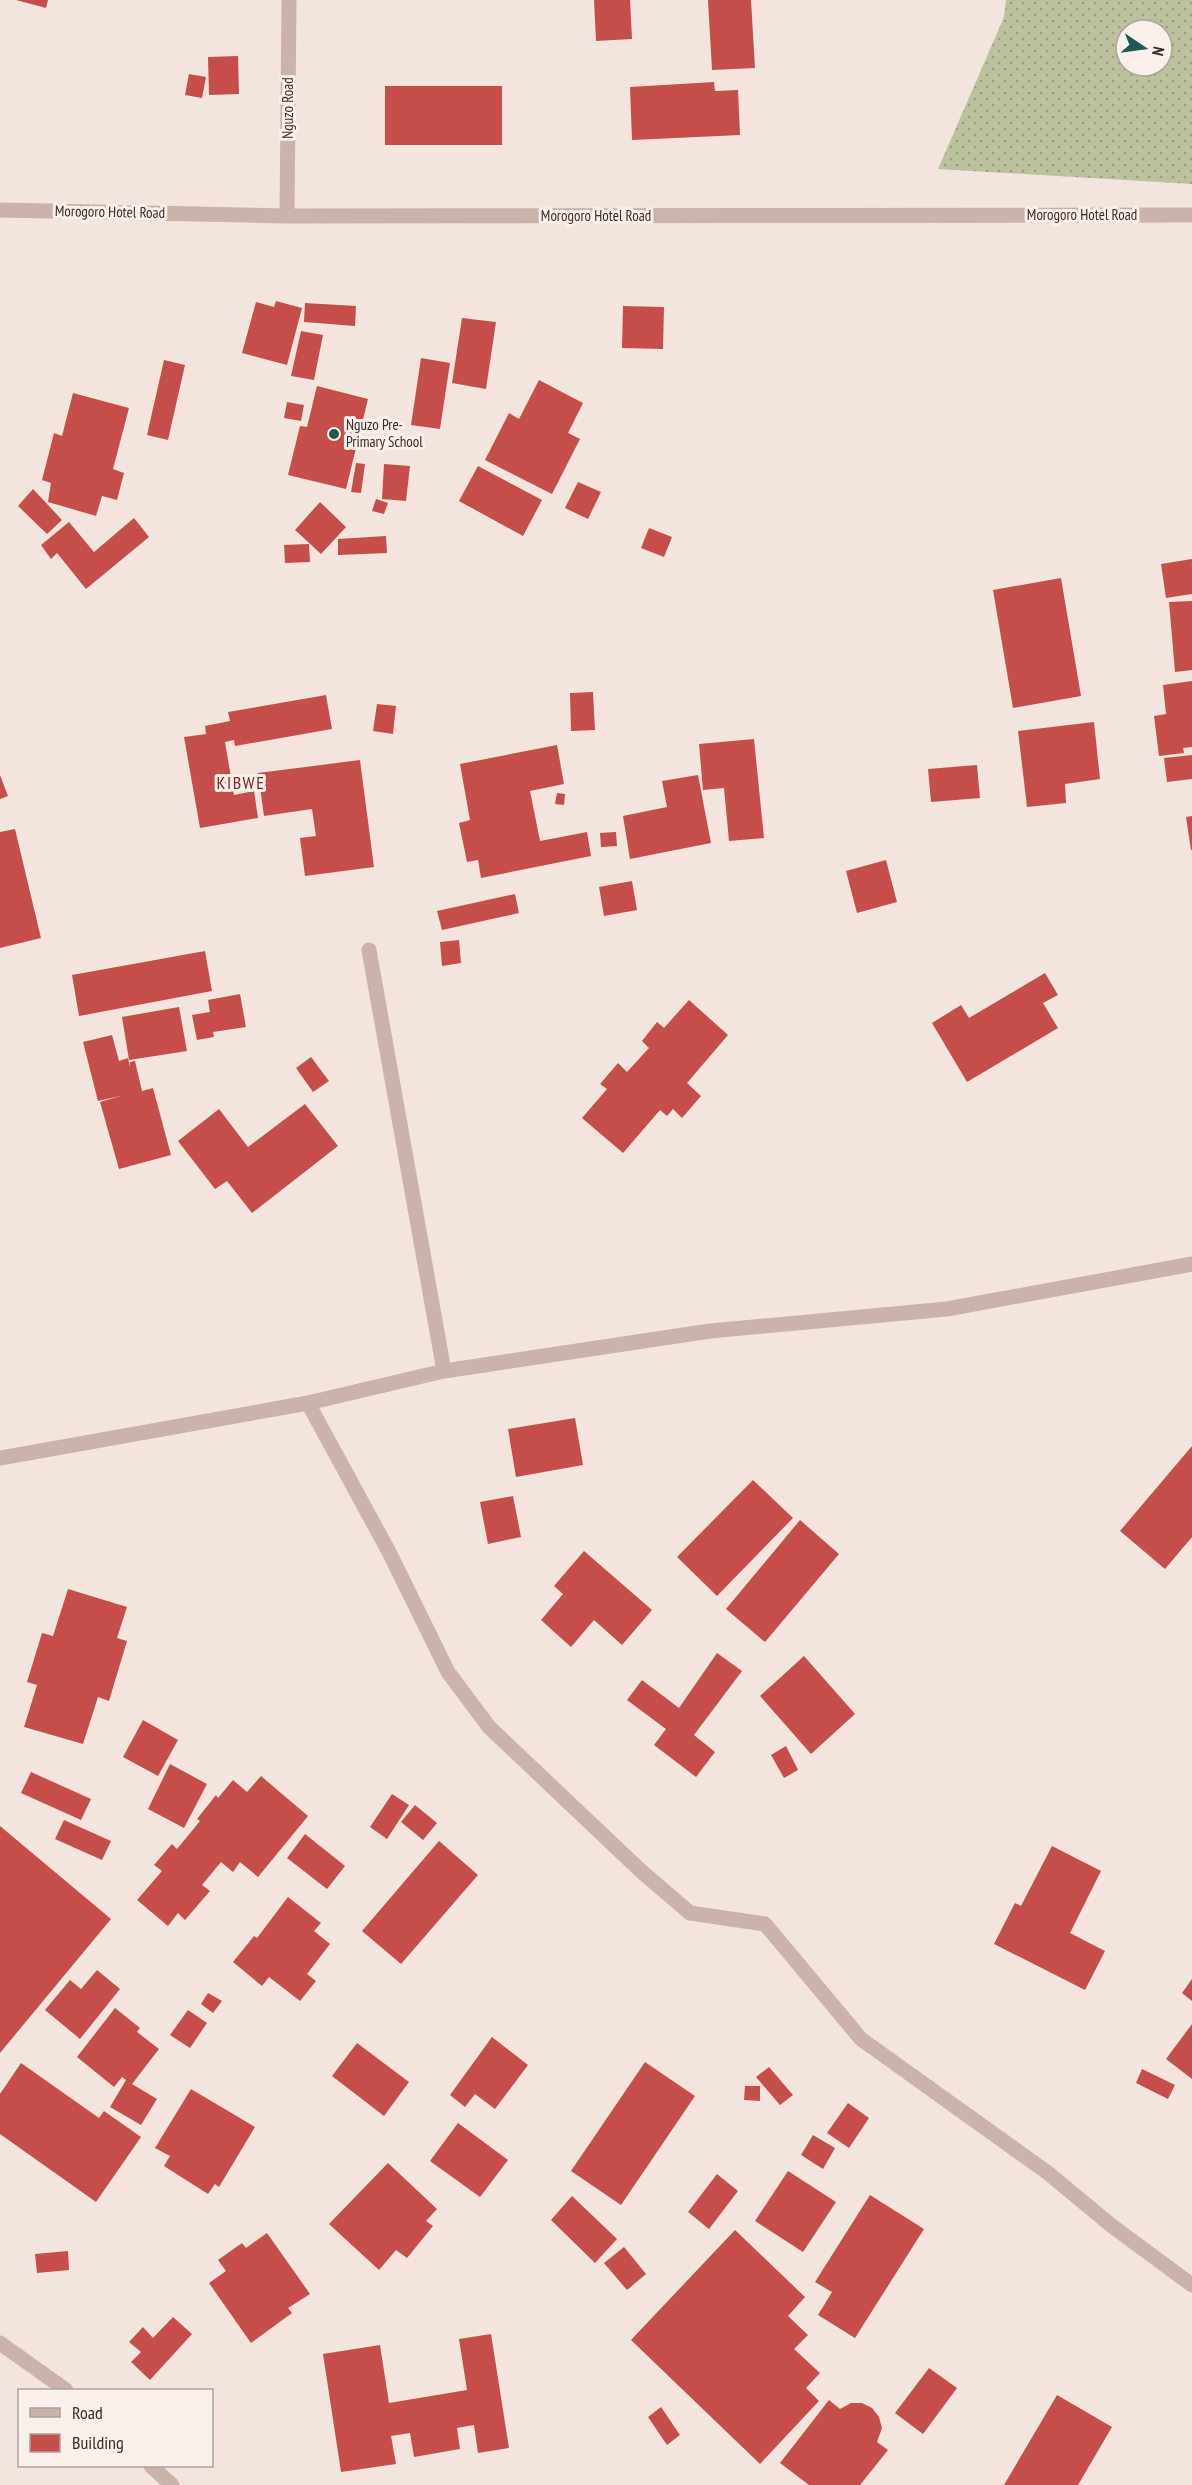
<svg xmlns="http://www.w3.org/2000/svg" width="1192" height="2485" viewBox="0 0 1192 2485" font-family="'PT Sans Narrow',sans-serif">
<defs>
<pattern id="grass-dots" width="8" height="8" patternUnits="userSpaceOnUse" patternTransform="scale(1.5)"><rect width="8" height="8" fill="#bdc29e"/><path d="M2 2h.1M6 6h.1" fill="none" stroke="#9b9e81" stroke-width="1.8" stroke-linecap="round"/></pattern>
</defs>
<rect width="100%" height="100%" fill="#f3e5de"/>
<path fill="url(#grass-dots)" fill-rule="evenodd" d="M1006 0H1192V184L938 169 1004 17ZM1126 30H1162V66H1126Z"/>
<path fill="#c54e4a" d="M16 0H48L46 8Z
M594 0H630L632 39 596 41Z
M708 0H751L755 68 712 70Z
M238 56 239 94 209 95 208 57Z
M189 74 206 77 202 98 185 95Z
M714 82 715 91 738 90 740 135 632 140 630 87Z
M385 86H502V145H385Z
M276 301 302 308 287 365 242 353 256 302 274 307Z
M305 303 356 306 355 326 304 322Z
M623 306 664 307 663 349 622 348Z
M462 318 496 322 486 389 452 383Z
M301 331 323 335 314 380 291 376Z
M421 358 450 363 440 429 411 425Z
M164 360 185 365 168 440 147 435Z
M539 380 583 403 568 433 580 439 552 494 485 460 509 413 519 419Z
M317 386 368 399 346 489 288 475 300 426 307 427Z
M73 393 129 408 113 469 124 473 117 500 102 496 96 516 48 502 51 483 42 480 54 433 62 436Z
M287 402 304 405 301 421 284 418Z
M375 436 389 438 387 445 374 443Z
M356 463 365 464 361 493 351 492Z
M384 464 410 466 406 501 382 499Z
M478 466 542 500 523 536 459 501Z
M578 482 601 492 588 519 565 508Z
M33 489 62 520 47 534 18 506Z
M376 499 388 503 384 514 372 511Z
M320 502 346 527 321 554 295 530Z
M134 518 149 537 86 589 57 553 51 559 41 545 69 522 94 552Z
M649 528 672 537 664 557 641 548Z
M386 536 387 553 338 555V539Z
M309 544 310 562 285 563 284 545Z
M1192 559V594L1166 598 1161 564Z
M1061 578 1081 696 1013 708 993 590Z
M1192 601V670L1175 672 1169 602Z
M1192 681V747L1183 748 1184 753 1159 756 1154 716 1166 714 1163 685Z
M593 692 595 730 571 731 570 693Z
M326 695 332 729 235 746 234 740 225 742 234 795 254 791 258 818 200 828 184 737 206 734 205 726 230 721 228 712Z
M377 704 396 706 393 734 373 731Z
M1094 722 1100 779 1065 784 1066 803 1027 807 1018 731Z
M754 739 764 838 729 841 724 788 703 790 699 744Z
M557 745 564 784 530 791 540 841 587 832 591 856 481 878 478 860 467 862 459 823 470 820 460 764Z
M1192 755V779L1167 782 1164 758Z
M360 760 374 867 305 876 300 838 316 836 312 809 264 816 258 773Z
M977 765 980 798 931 802 928 769Z
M0 775 8 796 0 799Z
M698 775 711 843 630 859 623 816 667 807 662 781Z
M557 793 565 794 564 805 555 804Z
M1192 816V850H1191L1186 817Z
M15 829 41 938 0 948V832Z
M616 832 617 846 601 847 600 833Z
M886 860 897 902 857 913 846 871Z
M632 881 637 910 604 916 599 887Z
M515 894 519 913 442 930 437 911Z
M459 940 461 963 442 966 440 942Z
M205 951 212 991 79 1016 72 975Z
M1045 973 1058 995 1043 1003 1058 1028 967 1082 932 1023 961 1005 969 1018Z
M240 994 246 1027 213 1032 214 1037 197 1040 192 1015 210 1012 208 1000Z
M689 1000 728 1035 687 1083 701 1096 682 1118 673 1109 667 1116 660 1110 623 1153 582 1118 607 1089 600 1084 618 1063 627 1072 649 1048 642 1041 657 1022 664 1028Z
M179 1007 187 1051 129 1060 122 1017Z
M112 1035 119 1061 128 1058 130 1067V1062L135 1061 142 1091 153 1088 171 1155 119 1169 100 1102 120 1096 98 1101 83 1042Z
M311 1057 329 1081 313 1092 296 1068Z
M305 1104 338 1146 252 1213 227 1181 215 1189 178 1141 219 1109 248 1147Z
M575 1418 583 1465 516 1477 508 1429Z
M1192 1446V1537L1165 1569 1120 1531Z
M753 1480 793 1518 717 1596 677 1557Z
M513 1496 521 1537 488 1544 480 1502Z
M800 1520 839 1554 765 1642 726 1609Z
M584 1551 652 1610 622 1645 594 1620 571 1647 541 1620 563 1594 554 1586Z
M68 1589 127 1607 117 1638 127 1641 109 1701 98 1697 83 1744 24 1727 37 1685 27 1682 42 1633 53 1636Z
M717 1653 742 1671 694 1735 715 1752 696 1777 654 1745 666 1729 627 1700 642 1680 679 1708Z
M804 1656 855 1714 811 1754 760 1696Z
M143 1720 178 1740 158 1776 123 1757Z
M786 1746 798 1770 784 1778 771 1755Z
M170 1764 207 1784 184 1828 148 1809Z
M31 1772 91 1799 81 1820 21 1793Z
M261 1776 308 1816 258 1877 240 1862 233 1872 221 1862 202 1885 210 1891 185 1920 178 1913 168 1926 137 1900 162 1871 154 1865 172 1844 177 1849 200 1821 197 1819 216 1795 218 1798 233 1780 247 1792Z
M392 1794 409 1805 387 1839 370 1827Z
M415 1805 437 1823 423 1840 401 1822Z
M64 1820 111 1841 102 1860 55 1839Z
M0 1826 111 1919 0 2053Z
M305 1834 345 1866 327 1889 287 1858Z
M439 1841 478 1875 401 1964 362 1931Z
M1052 1846 1101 1871 1070 1933 1105 1951 1085 1990 994 1944 1015 1903 1021 1906Z
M288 1897 321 1923 314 1931 330 1944 307 1974 316 1981 300 2001 269 1977 262 1986 233 1962 254 1936 257 1938Z
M97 1970 120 1989 80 2039 45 2010 70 1980 81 1989Z
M1192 1979V2001L1182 1993Z
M208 1993 222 2001 213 2013 201 2004Z
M115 2008 140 2028 137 2032 159 2049 132 2084 157 2099 141 2125 110 2107 126 2080 122 2077 114 2087 77 2057Z
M188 2010 207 2023 190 2048 170 2035Z
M1192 2024V2079L1166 2059Z
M492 2037 528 2065 495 2109 475 2094 465 2107 450 2095Z
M357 2043 409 2082 384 2116 332 2076Z
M645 2062 695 2096 621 2205 571 2171Z
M21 2063 99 2118 104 2111 141 2137 96 2202 0 2134V2094Z
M769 2067 793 2095 780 2105 756 2077Z
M1142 2069 1175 2085 1168 2099 1136 2083Z
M745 2086H760V2101L744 2100Z
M191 2089 255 2127 219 2187 215 2184 208 2194 164 2166 170 2156 155 2148Z
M848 2103 869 2118 849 2148 827 2133Z
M458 2123 508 2160 480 2197 430 2161Z
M813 2135 835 2148 823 2169 801 2155Z
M388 2163 437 2209 426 2221 433 2226 407 2258 396 2250 379 2270 329 2224Z
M788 2171 836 2202 803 2252 755 2221Z
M717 2174 738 2191 709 2229 688 2212Z
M870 2195 924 2229 855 2338 818 2315 832 2292 815 2282Z
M572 2196 617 2239 595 2263 551 2220Z
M735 2230 805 2297 788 2316 808 2335 794 2349 820 2373 806 2388 819 2401 760 2464 631 2340Z
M267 2233 310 2294 288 2308 292 2313 251 2343 209 2283 226 2271 218 2260 242 2243 246 2248Z
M624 2247 646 2274 627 2290 604 2263Z
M68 2251 69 2270 37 2273 35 2254Z
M173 2317 192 2334 150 2380 131 2362 141 2352 129 2342 143 2327 153 2338Z
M491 2334 509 2448 478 2453 474 2425 457 2428 460 2449 414 2457 410 2433 391 2436 396 2464 341 2472 323 2354 380 2345 389 2403 467 2390 459 2339Z
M929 2368 957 2388 923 2434 895 2413Z
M1057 2395 1112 2427 1078 2485H1004Z
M829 2400 840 2409 851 2403H862L872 2408 879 2417 882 2428 877 2442 888 2450 860 2485H809L780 2463Z
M661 2407 680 2435 667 2445 648 2417Z"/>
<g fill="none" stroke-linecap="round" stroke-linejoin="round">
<path stroke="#cbb2aa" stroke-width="15" d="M0 210 287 216 1192 215
M287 216 289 0
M369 950 444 1371
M308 1403 389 1552 448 1672 489 1727 641 1871 690 1913 765 1924 861 2039 1048 2173 1112 2226 1192 2285
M0 1458 308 1403 444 1371 710 1331 947 1309 1192 1264
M0 2343 66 2390
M151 2466 172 2485"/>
</g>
<circle fill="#1f5a52" stroke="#faf0eb" stroke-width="2" cx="334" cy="434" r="6"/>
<g text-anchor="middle" stroke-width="6" stroke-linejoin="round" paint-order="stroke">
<g font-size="15" fill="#382b2a" stroke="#faf0eb">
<text transform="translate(288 108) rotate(-90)" y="5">Nguzo Road</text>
<text transform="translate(110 212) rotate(1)" y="5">Morogoro Hotel Road</text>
<text x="1082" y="220">Morogoro Hotel Road</text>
<text x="596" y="221">Morogoro Hotel Road</text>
</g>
<g font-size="15" fill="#382b2a" stroke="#faf0eb" text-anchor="start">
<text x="346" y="430">Nguzo Pre-<tspan x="346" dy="17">Primary School</tspan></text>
</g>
<g font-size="18" letter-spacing="1.5" fill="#872623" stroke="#faf0eb">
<text x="241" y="789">KIBWE</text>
</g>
</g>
<rect x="18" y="2389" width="195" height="78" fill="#faf0eb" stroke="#aca19e" stroke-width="1.5"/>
<rect x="30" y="2408" width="30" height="9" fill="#cbb2aa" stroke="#aca19e" stroke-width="1.5"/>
<text x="72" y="2419" font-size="18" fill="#382b2a">Road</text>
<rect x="30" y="2434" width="30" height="18" fill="#c54e4a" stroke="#aca19e" stroke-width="1.5"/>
<text x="72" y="2449" font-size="18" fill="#382b2a">Building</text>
<g transform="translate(1144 48) rotate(103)"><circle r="28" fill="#faf0eb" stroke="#aca19e" stroke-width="1.5"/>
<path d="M0-4.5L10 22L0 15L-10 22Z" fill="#1f5a52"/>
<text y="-9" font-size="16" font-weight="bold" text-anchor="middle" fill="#382b2a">N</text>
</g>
</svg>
